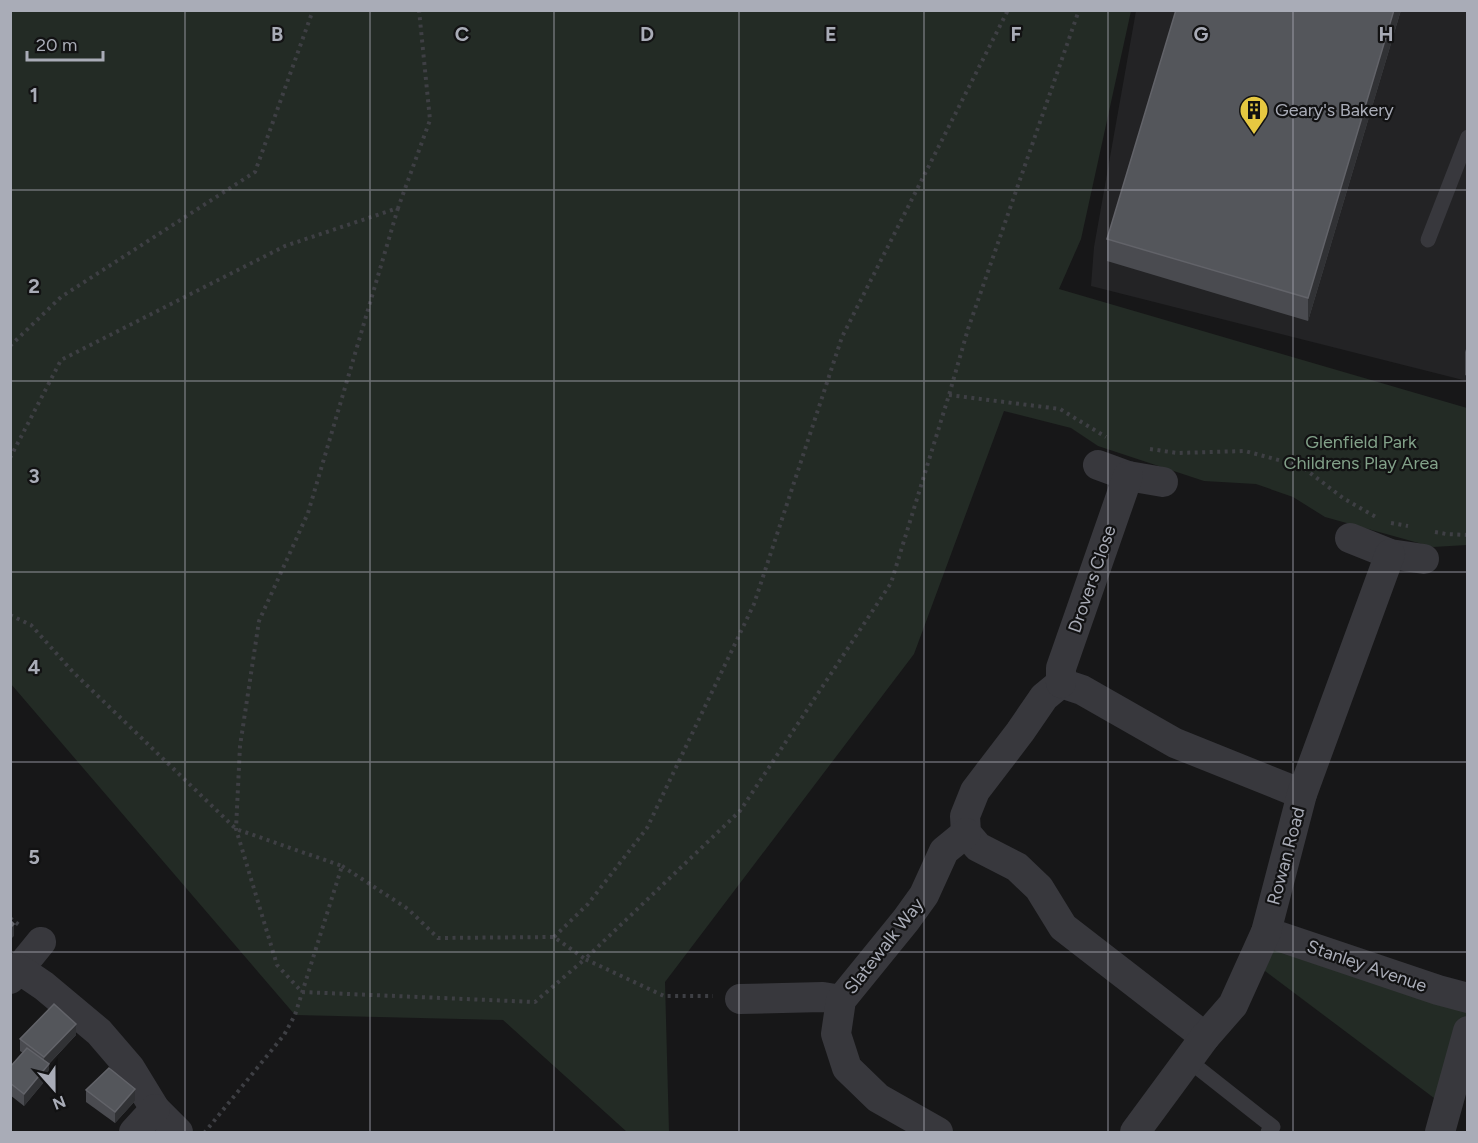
<svg xmlns="http://www.w3.org/2000/svg" width="1478" height="1143" viewBox="0 0 1478 1143" font-family="Figtree,sans-serif">
	<rect width="100%" height="100%" fill="#171718"/>
	<polygon fill="#232325" points="1136,11 1467,11 1467,381 1091,286 1094,247"/>
	<g fill="#232b25">
		<polygon points="10,11 1131,11 1081,239 1059,289 1467,408 1467,545 1433,547 1325,517 1293,497 1256,484 1204,481 1098,446 1071,428 1004,411 914,654 665,982 669,1132 627,1132 503,1020 295,1015 11,684"/>
		<polygon points="1266,932 1467,998 1467,1031 1446,1107 1253,962"/>
	</g>
	<g fill="none" stroke-linecap="round" stroke-linejoin="round">
		<g stroke="#3e3f44" stroke-width="4" stroke-dasharray="3 4.5" stroke-linecap="butt">
			<polyline points="398,208 308,513 259,621 240,746 236,829 277,965 302,992 535,1002 585,959 664,996 713,996"/>
			<polyline points="10,346 61,297 255,172 313,10"/>
			<polyline points="949,395 1060,409 1106,437"/>
			<polyline points="1150,449 1177,453 1245,451 1301,466 1343,498 1376,517"/>
			<polyline points="10,458 61,360 285,246 398,208 430,120 419,10"/>
			<polyline points="1391,523 1408,526"/>
			<polyline points="1435,532 1446,534 1468,535"/>
			<polyline points="10,615 31,625 73,672 236,829 342,866 295,1015 284,1035 205,1132"/>
			<polyline points="342,866 408,909 438,938 554,937 585,959 740,811 891,583 949,395 968,329 1079,10"/>
			<polyline points="10,918 19,925"/>
			<polyline points="554,937 588,904 647,828 754,604 842,337 1008,10"/>
		</g>
		<g stroke="#38383d" stroke-width="15">
			<polyline points="1428,240 1468,137"/>
			<polyline points="1188,1060 1273,1127 1268,1132"/>
		</g>
		<g stroke="#38383d" stroke-width="30">
			<polyline points="1098,465 1128,476 1163,482"/>
			<polyline points="1350,538 1390,554 1424,559"/>
			<polyline points="1061,683 1044,697 1020,732 975,791 965,816 966,833 978,847 1017,867 1039,888 1063,927 1205,1037"/>
			<polyline points="1061,683 1082,690 1175,743 1302,794"/>
			<polyline points="1061,683 1061,668 1128,476"/>
			<polyline points="1266,932 1438,990 1468,998"/>
			<polyline points="19,969 41,942"/>
			<polyline points="10,979 19,969 44,986 99,1032 130,1068 155,1109 178,1132"/>
			<polyline points="740,999 823,997 841,1000"/>
			<polyline points="134,1132 155,1109"/>
			<polyline points="938,1132 878,1098 847,1068 836,1034 841,1000 906,920 924,895 944,851 966,833"/>
			<polyline points="1135,1132 1205,1037 1233,1005 1266,932 1302,794 1390,554"/>
			<polyline points="1440,1132 1468,1031"/>
		</g>
	</g>
	<g fill="#4a4b50">
		<polygon points="1176,10 1401,10 1308,321 1107,261 1107,239"/>
		<polygon points="1467,346 1467,376 1465,375 1465,352"/>
		<polygon points="76,1035 49,1064 49,1076 24,1106 10,1095 10,1067 23,1053 20,1051 20,1039"/>
		<polygon points="86,1090 135,1101 115,1123 86,1102"/>
	</g>
	<g fill="#313235">
		<polygon points="1394,10 1401,10 1308,321 1308,298"/>
		<polygon points="14,924 14,936 10,940 10,928"/>
		<polygon points="76,1024 76,1035 44,1069 44,1057"/>
		<polygon points="49,1064 49,1076 24,1106 24,1094"/>
		<polygon points="135,1089 135,1101 115,1123 115,1112"/>
	</g>
	<g fill="#54565b" stroke="#626369" stroke-width="1.5">
		<polygon points="1176,10 1394,10 1308,298 1107,239"/>
		<polygon points="10,920 14,924 10,928"/>
		<polygon points="54,1004 76,1024 44,1057 20,1039"/>
		<polygon points="27,1048 49,1064 24,1094 10,1083 10,1067"/>
		<polygon points="109,1068 135,1089 115,1112 86,1090"/>
	</g>
	<path fill="none" stroke="#a9acb7" stroke-width="1.5" stroke-opacity="0.55" d="M 185,10 L 185,1132M 370,10 L 370,1132M 554,10 L 554,1132M 739,10 L 739,1132M 924,10 L 924,1132M 1108,10 L 1108,1132M 1293,10 L 1293,1132M 10,190 L 1468,190M 10,381 L 1468,381M 10,572 L 1468,572M 10,762 L 1468,762M 10,952 L 1468,952"/>
	<defs>
		<g id="building-pin" transform="scale(1.5)"><path d="M0 17L-7.5 6A9.5 9.5 0 1 1 7.5 6Z" fill="#e6c841" stroke="#121213"/><path d="M-4-6H4V6H1V3H-1V6H-4ZM-2.5-4.3h1.7v1.8h-1.7ZM.8-4.3h1.7v1.8H.8ZM-2.5-1h1.7V.8h-1.7ZM.8-1h1.7V.8H.8Z" fill="#111"/></g>
	</defs>
	<g fill-rule="evenodd">
		<use href="#building-pin" x="1254" y="110"/>
	</g>
	<g text-anchor="middle" stroke-width="4.5" stroke-linejoin="round" paint-order="stroke">
		<g font-size="18" fill="#a9acb7" stroke="#121213" text-anchor="start">
			<text x="1275" y="116">Geary's Bakery</text>
		</g>
		<g font-size="18" fill="#82a189" stroke="#121213">
			<text x="1361" y="448">Glenfield Park<tspan x="1361" dy="21">Childrens Play Area</tspan></text>
		</g>
		<g font-size="18" fill="#a9acb7" stroke="#121213">
			<text transform="translate(1092 579) rotate(-71)" y="6">Drovers Close</text>
			<text transform="translate(1286 856) rotate(-75)" y="6">Rowan Road</text>
			<text transform="translate(884 946) rotate(-52)" y="6">Slatewalk Way</text>
			<text transform="translate(1367 966) rotate(19)" y="6">Stanley Avenue</text>
		</g>
	</g>
	<g font-size="20" text-anchor="middle" font-weight="bold" fill="#a9acb7" stroke="#121213" stroke-width="4.5" stroke-linejoin="round" paint-order="stroke">
		<text x="277" y="41">B</text>
		<text x="462" y="41">C</text>
		<text x="647" y="41">D</text>
		<text x="831" y="41">E</text>
		<text x="1016" y="41">F</text>
		<text x="1201" y="41">G</text>
		<text x="1386" y="41">H</text>
		<text x="34" y="102">1</text>
		<text x="34" y="293">2</text>
		<text x="34" y="483">3</text>
		<text x="34" y="674">4</text>
		<text x="34" y="864">5</text>
	</g>
	<rect width="1478" height="1143" fill="none" stroke="#a9acb7" stroke-width="24"/>
	<g transform="translate(54 1089) rotate(159)" stroke="#121213" stroke-width="4.5" paint-order="stroke">
	<path d="M0-4.5L10 22L0 15L-10 22Z" fill="#a9acb7"/>
	<text y="-9" font-size="16" font-weight="bold" text-anchor="middle" fill="#a9acb7">N</text>
	</g>
	<path d="M27 51v9h76v-9" fill="none" stroke="#a9acb7" stroke-width="3"/>
	<text x="36" y="51" font-size="18" fill="#a9acb7" stroke="#121213" stroke-width="4.5" paint-order="stroke">20 m</text>
</svg>
